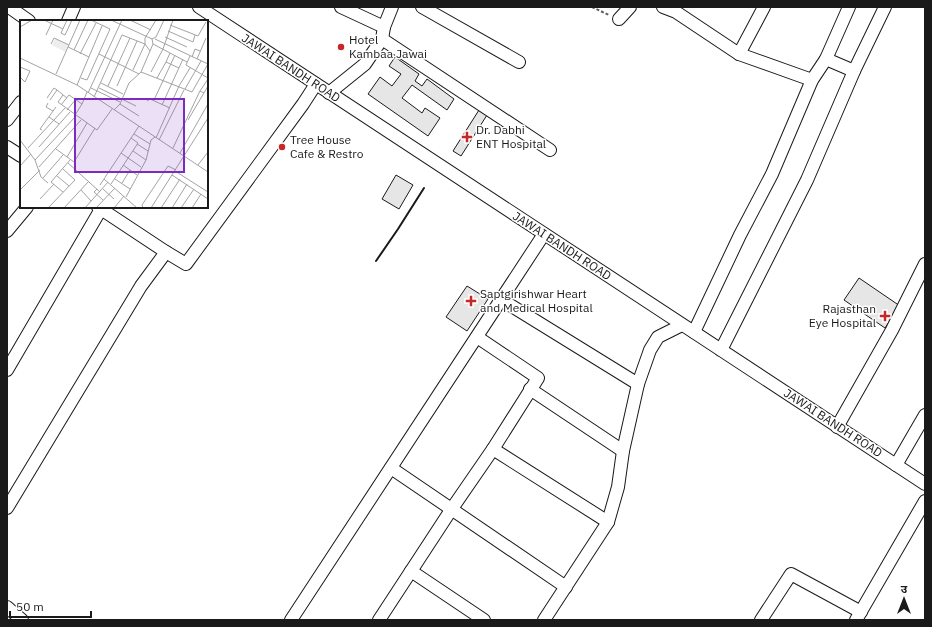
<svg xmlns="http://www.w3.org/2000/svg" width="932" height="627" viewBox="0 0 932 627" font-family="'IBM Plex Sans','Noto Sans Devanagari',sans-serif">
	<rect width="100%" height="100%" fill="#fff"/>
	<g fill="#e6e6e6" stroke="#1a1a1a">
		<polygon points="395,57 419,74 415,81 422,86 427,79 454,99 447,110 412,85 402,98 422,113 425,108 440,118 428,136 368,94 380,77 392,86 401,74 389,66"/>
		<polygon points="479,110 487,115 461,156 453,151"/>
		<polygon points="396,175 413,185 399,209 382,199"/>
		<polygon points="859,278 900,306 885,328 844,300"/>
		<polygon points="467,286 488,299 467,331 446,317"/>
	</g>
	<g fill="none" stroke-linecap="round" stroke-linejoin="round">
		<g stroke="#1a1a1a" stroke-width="14">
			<g id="minor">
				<polyline points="9,7 29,21"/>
				<polyline points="199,7 925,484"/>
				<polyline points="341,7 384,27"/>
				<polyline points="422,7 519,62"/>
				<polyline points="663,7 676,12 739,54 812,80"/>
				<polyline points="619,19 630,7"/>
				<polyline points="68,21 74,7"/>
				<polyline points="382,39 550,150"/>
				<polyline points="739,54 764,7"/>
				<polyline points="826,59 854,71"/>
				<polyline points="329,93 365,64 382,39 384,27 392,7"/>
				<polyline points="7,120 21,102"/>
				<polyline points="7,147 21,156"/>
				<polyline points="98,207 166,252 186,264 303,104 316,84"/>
				<polyline points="7,231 27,207"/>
				<polyline points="502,300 638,384"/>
				<polyline points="694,332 740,235 772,174 812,80 826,59 849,7"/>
				<polyline points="721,350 807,180 854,71 885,7"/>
				<polyline points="7,370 101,209"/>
				<polyline points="530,389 623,451"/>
				<polyline points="837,427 892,330 925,264"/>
				<polyline points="493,449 608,522"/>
				<polyline points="896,465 925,415"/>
				<polyline points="391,468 566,587"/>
				<polyline points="7,508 141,286 166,252"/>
				<polyline points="411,571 484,620"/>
				<polyline points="7,607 22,620"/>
				<polyline points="291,620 544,234"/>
				<polyline points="379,620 451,510 493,449 538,378 477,337"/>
				<polyline points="544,620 608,522 618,487 623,451 638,384 650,350 658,337 682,325"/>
				<polyline points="761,620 791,574 861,612"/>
				<polyline points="856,620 925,501"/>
			</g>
		</g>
		<polyline stroke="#5f5f5f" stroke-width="2" stroke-dasharray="3 2" stroke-linecap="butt" points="592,7 609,15"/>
		<use href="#minor" stroke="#fff" stroke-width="12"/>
		<polyline stroke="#1a1a1a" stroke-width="2" points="376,261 398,229 424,188"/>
	</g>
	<g fill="#c62828" stroke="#fff" stroke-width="1.5">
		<circle cx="341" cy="47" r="4"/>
		<path d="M465 131h4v4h4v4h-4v4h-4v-4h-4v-4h4z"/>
		<circle cx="282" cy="147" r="4"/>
		<path d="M469 295h4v4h4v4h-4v4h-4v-4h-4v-4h4z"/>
		<path d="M883 310h4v4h4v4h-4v4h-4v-4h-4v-4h4z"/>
	</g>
	<g text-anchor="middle" stroke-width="3" stroke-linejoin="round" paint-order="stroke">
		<g font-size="12" fill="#1a1a1a" stroke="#fff" text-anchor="start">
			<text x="349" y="44">Hotel<tspan x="349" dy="14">Kambaa Jawai</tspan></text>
			<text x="476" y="134">Dr. Dabhi<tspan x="476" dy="14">ENT Hospital</tspan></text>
			<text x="290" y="144">Tree House<tspan x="290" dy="14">Cafe &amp; Restro</tspan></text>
			<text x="480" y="298">Saptgirishwar Heart<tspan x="480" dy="14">and Medical Hospital</tspan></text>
			<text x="876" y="313" text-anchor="end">Rajasthan<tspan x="876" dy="14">Eye Hospital</tspan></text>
		</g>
		<g font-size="12" fill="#1a1a1a" stroke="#fff">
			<text transform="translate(291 68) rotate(33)" y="4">JAWAI BANDH ROAD</text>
			<text transform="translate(562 246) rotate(33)" y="4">JAWAI BANDH ROAD</text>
			<text transform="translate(833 423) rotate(33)" y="4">JAWAI BANDH ROAD</text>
		</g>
	</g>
	<g transform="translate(20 20)">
		<rect width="188" height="188" fill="#fff"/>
		<path d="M 35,19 L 48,25 L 45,32 L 32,25 Z" fill="#ededed"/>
		<path fill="none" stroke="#a3a3a3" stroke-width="1" d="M 24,0 L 43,9M 47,0 L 41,13 L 45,15 L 52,0M 91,0 L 132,19M 110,0 L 131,10M 150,5 L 178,16 L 186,2M 0,7 L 12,0M 148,11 L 173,22 L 175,15M 26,15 L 33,0M 145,17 L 167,27M 135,19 L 188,44M 31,24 L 34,18 L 49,25M 133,24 L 167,42M 48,27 L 69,37M 54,30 L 68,0M 130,31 L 125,24 L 125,18 L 136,0M 150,33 L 146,42 L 159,48M 60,34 L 76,3M 79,34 L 119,54M 170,36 L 166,45 L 188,58M 172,37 L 175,29 L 180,31M 0,38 L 57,65 L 188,152M 177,39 L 186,18M 0,47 L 10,51 L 5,62 L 0,57M 121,52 L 172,72 L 188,44M 131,52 L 143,29 L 153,0M 36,54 L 60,0M 61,58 L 67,60 L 90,9 L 71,0M 137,58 L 146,42M 81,63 L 103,74M 57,65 L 82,6M 88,66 L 110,18M 97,66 L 117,21M 71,68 L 100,82M 79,68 L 116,86M 165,69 L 181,41M 37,70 L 47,78M 180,71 L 188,59M 68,73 L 102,0M 43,75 L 38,82 L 77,110 L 92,89M 74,77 L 102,15 L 125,24 L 113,50M 27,78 L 34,68 L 37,70 L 30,80M 134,80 L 155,35M 127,81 L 130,79 L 150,88M 28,83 L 26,87 L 33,91M 100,84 L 119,96M 41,85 L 49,75 L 62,84 L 67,72M 142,85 L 163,39M 47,90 L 56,79M 94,90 L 100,84 L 109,63 L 121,52 L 133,24 L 132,19 L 136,17 L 144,0M 55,95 L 62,84M 29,97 L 39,104M 168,100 L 188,66M 22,110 L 20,109 L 36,87M 114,114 L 130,124M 136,118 L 159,66 L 170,48M 0,120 L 15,140 L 21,157 L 28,163M 139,120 L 164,70M 117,124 L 128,131M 19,127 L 50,92M 8,128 L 45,88M 153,128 L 178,75 L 180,71 L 184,73M 36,129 L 54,142 L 75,108M 113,131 L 126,140M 101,133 L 121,147M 160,133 L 188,84M 47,137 L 67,103M 15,140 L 56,96M 48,143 L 80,172M 103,145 L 117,155M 178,145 L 188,132M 0,146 L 11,134M 19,147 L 61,100M 155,151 L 188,172M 152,155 L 188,179M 37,156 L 49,166M 23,158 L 43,135M 84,159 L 117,188M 95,159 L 110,169M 102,163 L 110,150M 91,164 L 118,123 L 111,118M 80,165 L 119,106M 77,169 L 74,172 L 83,180M 83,169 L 94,179M 0,170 L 20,150M 61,170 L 71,181M 43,172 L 31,162 L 50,140M 106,177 L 126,140 L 131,120 L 135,117M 20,179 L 34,164M 28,188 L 55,160 L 43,149M 44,188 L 69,161M 65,188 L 88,162M 76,188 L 95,168M 94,188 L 104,176M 123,188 L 122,185 L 148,146 L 156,150M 131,188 L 188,98M 141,188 L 160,159M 152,188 L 167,164M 161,188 L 174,169M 172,188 L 181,174"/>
		<path fill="#7b2cbf" fill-opacity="0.15" stroke="#7b2cbf" stroke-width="2" d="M 55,79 L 164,79 L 164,152 L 55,152 Z"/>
		<rect width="188" height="188" fill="none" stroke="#1a1a1a" stroke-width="2"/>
	</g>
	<rect width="932" height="627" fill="none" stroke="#1a1a1a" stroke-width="16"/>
	<g transform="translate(904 599)" stroke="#ffffff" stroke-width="3" paint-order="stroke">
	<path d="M0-3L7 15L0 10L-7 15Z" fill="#1a1a1a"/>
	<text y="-6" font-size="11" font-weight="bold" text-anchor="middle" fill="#1a1a1a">उ</text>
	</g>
	<path d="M10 611v6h81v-6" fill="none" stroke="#1a1a1a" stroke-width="2"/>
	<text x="16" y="611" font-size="12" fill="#1a1a1a" stroke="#ffffff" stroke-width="3" paint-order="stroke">50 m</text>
</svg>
